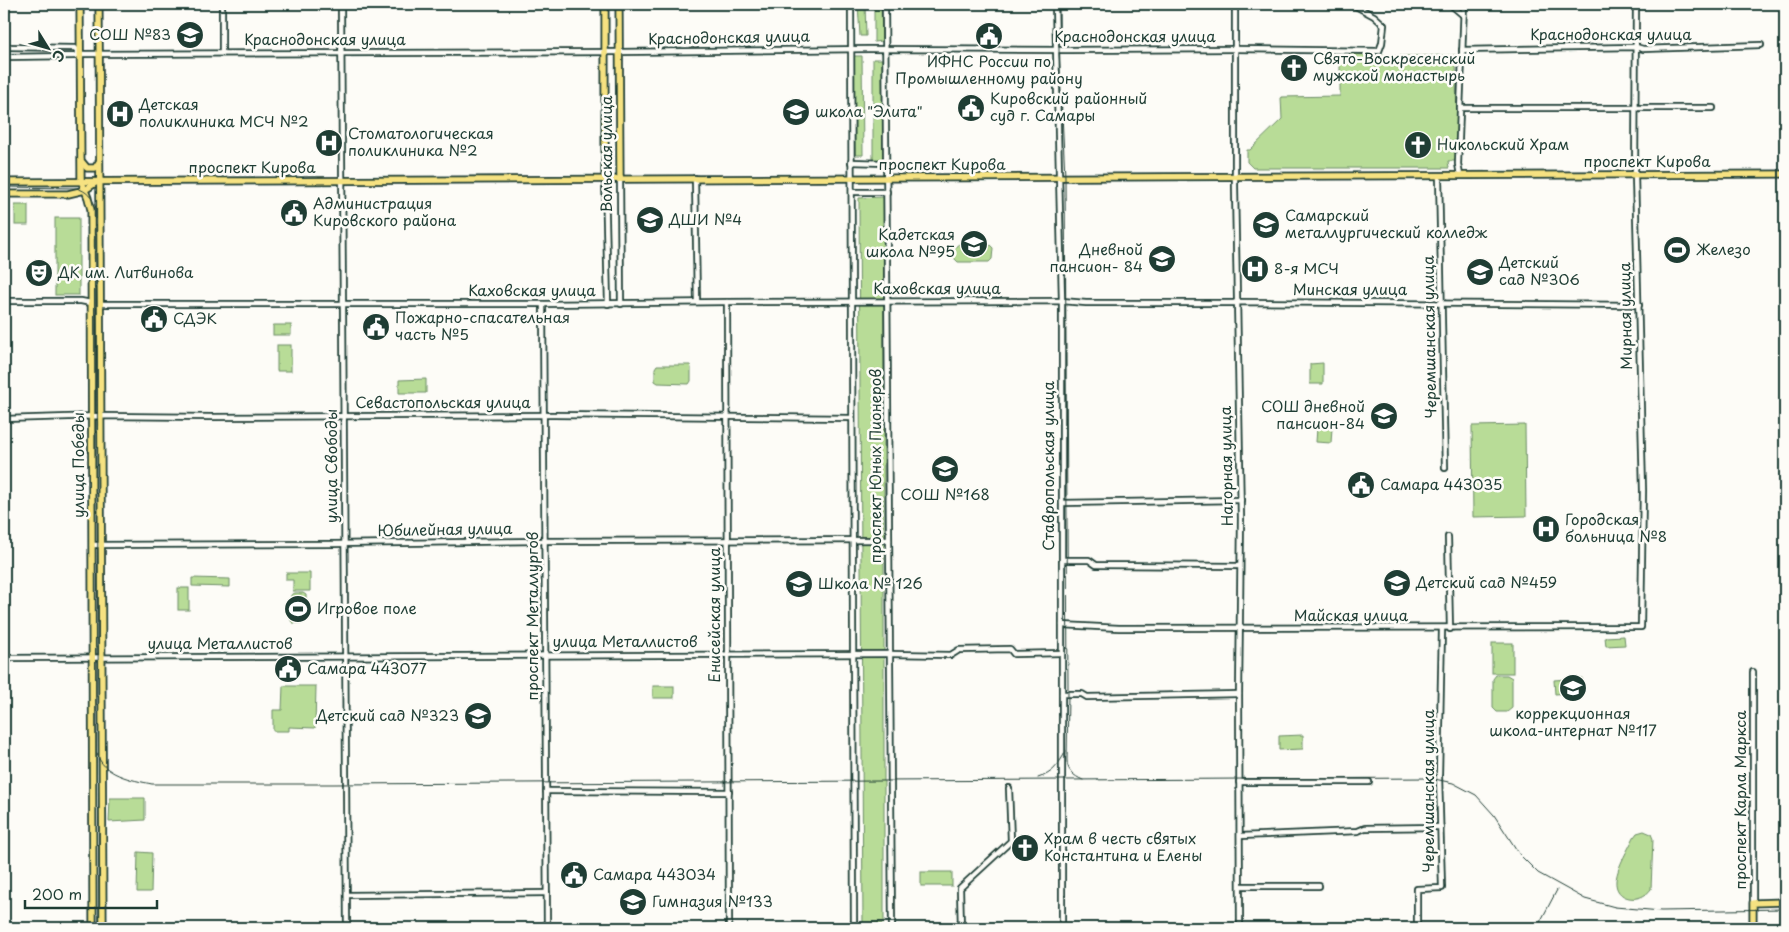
<svg xmlns="http://www.w3.org/2000/svg" width="1789" height="932" viewBox="0 0 1789 932" font-family="'Playpen Sans',sans-serif">
	<rect width="100%" height="100%" fill="#fdfcf7"/>
	<filter id="ink" filterUnits="userSpaceOnUse"><feTurbulence type="fractalNoise" baseFrequency=".02" numOctaves="2"/><feDisplacementMap in="SourceGraphic" scale="10" xChannelSelector="R" yChannelSelector="G"/><feConvolveMatrix kernelMatrix="1 2 1 2 8 2 1 2 1" color-interpolation-filters="sRGB"/></filter>
	<g filter="url(#ink)">
		<g fill="#b8dc97" stroke="#6c8c66">
			<polygon points="858,4 865,4 866,36 860,36"/>
			<polygon points="874,4 881,4 882,41 874,42"/>
			<polygon points="1340,53 1407,56 1456,55 1457,161 1448,161 1449,168 1253,168 1247,162 1247,150 1250,150 1282,119 1281,97 1340,96"/>
			<polygon points="854,56 862,56 863,155 855,155"/>
			<polygon points="873,59 882,59 883,160 873,160"/>
			<polygon points="884,197 884,923 863,928 859,198"/>
			<rect x="15" y="205" width="13" height="20"/>
			<rect x="55" y="218" width="24" height="77"/>
			<polygon points="959,244 990,245 993,248 992,259 989,262 958,262 954,258 954,248"/>
			<rect x="273" y="325" width="18" height="10"/>
			<rect x="277" y="345" width="14" height="26"/>
			<polygon points="1323,363 1323,384 1310,384 1310,364"/>
			<polygon points="657,365 690,365 691,368 691,381 689,384 658,383 655,381 655,368"/>
			<polygon points="426,379 426,393 399,393 399,380"/>
			<polygon points="1525,425 1526,516 1473,517 1472,426"/>
			<polygon points="1317,428 1332,428 1331,443 1316,442"/>
			<polygon points="286,573 310,573 310,591 293,591 293,580 286,580"/>
			<polygon points="192,578 230,579 230,587 192,586"/>
			<rect x="178" y="588" width="11" height="22"/>
			<polygon points="295,593 303,593 306,595 306,620 304,623 293,623 291,621 291,595"/>
			<polygon points="1624,636 1625,645 1606,646 1605,637"/>
			<rect x="1492" y="643" width="21" height="30"/>
			<polygon points="1496,675 1507,675 1512,678 1512,708 1507,712 1497,712 1493,708 1493,679"/>
			<polygon points="1582,678 1583,692 1555,694 1554,680"/>
			<polygon points="283,686 316,686 315,728 289,727 289,731 273,731 273,710 282,710"/>
			<rect x="653" y="686" width="21" height="12"/>
			<polygon points="1303,735 1303,749 1279,750 1279,736"/>
			<polygon points="110,798 145,798 145,820 109,822"/>
			<path d="M 1644,831 L 1651,834 L 1653,839 L 1651,889 C 1641,904 1614,901 1616,880 C 1618,865 1628,850 1634,837 L 1637,833 Z"/>
			<polygon points="138,852 152,853 151,892 137,892"/>
			<rect x="921" y="872" width="31" height="14"/>
		</g>
		<g fill="none" stroke-linecap="round" stroke-linejoin="round">
			<g stroke="#1f3d34" stroke-width="8">
				<g id="minor">
					<polyline points="341,4 347,928"/>
					<polyline points="851,4 854,928"/>
					<polyline points="885,4 892,928"/>
					<polyline points="1055,4 1062,301 1062,928"/>
					<polyline points="1235,4 1235,187 1241,518 1239,694 1240,928"/>
					<polyline points="1450,4 1463,15"/>
					<polyline points="4,47 75,48 80,54"/>
					<polyline points="1462,50 1636,47 1643,49 1761,45"/>
					<polyline points="222,52 222,4"/>
					<polyline points="4,57 74,56 80,54 619,52 869,49 1067,50 1235,49 1379,51 1382,43 1384,25 1374,16 1352,4"/>
					<polyline points="1460,108 1713,108"/>
					<polyline points="851,162 886,163"/>
					<polyline points="1460,175 1458,164 1464,4"/>
					<polyline points="1439,176 1445,468"/>
					<polyline points="695,178 697,302"/>
					<polyline points="605,179 608,304"/>
					<polyline points="620,179 621,304"/>
					<polyline points="852,192 887,192"/>
					<polyline points="4,301 81,301 91,303"/>
					<polyline points="727,302 729,928"/>
					<polyline points="100,304 543,304 727,302 1062,301 1086,303 1234,303 1237,302 1639,305"/>
					<polyline points="543,304 547,928"/>
					<polyline points="4,419 101,416 211,417 554,415 852,418"/>
					<polyline points="1062,503 1241,500"/>
					<polyline points="1448,537 1450,629"/>
					<polyline points="92,545 335,544 539,541 889,540"/>
					<polyline points="1062,560 1089,560 1096,565 1240,566"/>
					<polyline points="1062,625 1119,628 1641,627 1643,490 1635,175 1636,4"/>
					<polyline points="4,658 890,654 951,655 959,650 1010,649 1014,654 1062,653"/>
					<polyline points="1062,694 1082,694 1087,697 1239,694"/>
					<polyline points="1239,782 1369,782"/>
					<polyline points="546,791 729,792"/>
					<polyline points="1240,836 1358,831 1365,828 1441,827"/>
					<polyline points="1241,886 1319,886"/>
					<polyline points="347,895 547,893"/>
					<polyline points="1753,903 1753,672"/>
					<polyline points="961,928 960,888 1011,841 1009,788"/>
					<polyline points="1417,928 1417,889 1442,888 1439,775 1442,629"/>
				</g>
			</g>
			<g stroke="#1f3d34" stroke-width="9">
				<g id="major">
					<polyline points="80,4 81,180 88,198 91,210 93,928"/>
					<polyline points="99,4 103,928"/>
					<polyline points="605,4 605,179"/>
					<polyline points="619,4 620,179"/>
					<polyline points="82,162 87,168 95,168 99,162"/>
					<polyline points="4,182 1785,174"/>
					<polyline points="4,194 68,194 85,190 100,180"/>
					<polyline points="1753,928 1753,903 1785,902"/>
				</g>
			</g>
			<use href="#minor" stroke="#fdfcf7" stroke-width="4.5"/>
			<use href="#major" stroke="#f6e281" stroke-width="5.5"/>
			<g stroke="#1f3d34" stroke-width="1">
				<path d="M 1059,4 L 1059,50 L 1065,177 L 1068,693 L 1067,760 C 1067,770 1073,776 1083,780"/>
				<path d="M 4,187 L 76,188 C 87,191 92,197 96,208 L 97,304 L 99,928"/>
				<path d="M 97,753 C 102,775 132,780 152,784 L 334,784 L 1430,778 L 1453,783 L 1476,795 L 1494,815 L 1520,855 L 1538,873 L 1585,899 L 1615,907 L 1661,911 L 1785,909"/>
				<path d="M 1038,778 C 1054,773 1058,765 1066,751"/>
			</g>
			<polyline stroke="#1f3d34" stroke-width="1" points="1537,928 1557,890"/>
		</g>
	</g>
	<defs>
		<g id="school-disc" transform="scale(1.4375)"><circle r="9.5" fill="#1f3d34" stroke="#fdfcf7"/><path d="M0-5L7-2L0 1L-7-2ZM-4 1L0 2.5L4 1V4Q0 6-4 4Z" fill="#fff"/></g>
		<g id="civic-disc" transform="scale(1.4375)"><circle r="9.5" fill="#1f3d34" stroke="#fdfcf7"/><path d="M-.6-6.5H3V-4.5H.6V-3L4-1V1h2V6H-6V1h2V-1L-.6-3ZM-1.2 2.5V6h2.4V2.5Z" fill="#fff"/></g>
		<g id="church-disc" transform="scale(1.4375)"><circle r="9.5" fill="#1f3d34" stroke="#fdfcf7"/><path d="M-1.2-6h2.4v3.5h3.3v2.4h-3.3V6h-2.4V-.1h-3.3v-2.4h3.3Z" fill="#fff"/></g>
		<g id="hospital-disc" transform="scale(1.4375)"><circle r="9.5" fill="#1f3d34" stroke="#fdfcf7"/><path d="M-5-5h3v3.5h4V-5h3V5h-3V1.5h-4V5h-3Z" fill="#fff"/></g>
		<g id="university-disc" transform="scale(1.4375)"><circle r="9.5" fill="#1f3d34" stroke="#fdfcf7"/><path d="M0-5L7-2L0 1L-7-2ZM-4 1L0 2.5L4 1V4Q0 6-4 4Z" fill="#fff"/></g>
		<g id="stadium-disc" transform="scale(1.4375)"><circle r="9.5" fill="#1f3d34" stroke="#fdfcf7"/><path d="M0-5a6.5 5 0 1 0 0 10a6.5 5 0 1 0 0-10ZM-3.5-1.8h7v3.6h-7Z" fill="#fff"/></g>
		<g id="theatre-disc" transform="scale(1.4375)"><circle r="9.5" fill="#1f3d34" stroke="#fdfcf7"/><path d="M-5-5.5Q0-4 5-5.5V0Q5 5 0 6Q-5 5-5 0ZM-3.3-2.5H-1v1.5H-3.3ZM1-2.5H3.3v1.5H1ZM-2.8 1Q0 5.5 2.8 1Z" fill="#fff"/></g>
	</defs>
	<g fill-rule="evenodd">
		<use href="#school-disc" x="190" y="35"/>
		<use href="#civic-disc" x="989" y="36"/>
		<use href="#church-disc" x="1294" y="68"/>
		<use href="#civic-disc" x="971" y="108"/>
		<use href="#school-disc" x="796" y="112"/>
		<use href="#hospital-disc" x="120" y="114"/>
		<use href="#hospital-disc" x="329" y="143"/>
		<use href="#church-disc" x="1418" y="145"/>
		<use href="#civic-disc" x="294" y="213"/>
		<use href="#school-disc" x="650" y="220"/>
		<use href="#university-disc" x="1266" y="225"/>
		<use href="#school-disc" x="974" y="244"/>
		<use href="#stadium-disc" x="1677" y="250"/>
		<use href="#school-disc" x="1162" y="259"/>
		<use href="#hospital-disc" x="1255" y="269"/>
		<use href="#school-disc" x="1480" y="272"/>
		<use href="#theatre-disc" x="39" y="273"/>
		<use href="#civic-disc" x="154" y="319"/>
		<use href="#civic-disc" x="376" y="327"/>
		<use href="#school-disc" x="1384" y="416"/>
		<use href="#school-disc" x="945" y="469"/>
		<use href="#civic-disc" x="1361" y="485"/>
		<use href="#hospital-disc" x="1546" y="529"/>
		<use href="#school-disc" x="1397" y="583"/>
		<use href="#school-disc" x="799" y="584"/>
		<use href="#stadium-disc" x="298" y="609"/>
		<use href="#civic-disc" x="288" y="669"/>
		<use href="#school-disc" x="1573" y="688"/>
		<use href="#school-disc" x="478" y="716"/>
		<use href="#church-disc" x="1025" y="848"/>
		<use href="#civic-disc" x="574" y="875"/>
		<use href="#school-disc" x="633" y="902"/>
	</g>
	<g text-anchor="middle" stroke-width="5" stroke-linejoin="round" paint-order="stroke">
		<g font-size="15" fill="#1f3d34" stroke="#fdfcf7" text-anchor="start">
			<text x="171" y="40" text-anchor="end">СОШ №83</text>
			<text x="1313" y="64">Свято-Воскресенский<tspan x="1313" dy="17">мужской монастырь</tspan></text>
			<text x="989" y="67" text-anchor="middle">ИФНС России по<tspan x="989" dy="17">Промышленному району</tspan></text>
			<text x="990" y="104">Кировский районный<tspan x="990" dy="17">суд г. Самары</tspan></text>
			<text x="139" y="110">Детская<tspan x="139" dy="17">поликлиника МСЧ №2</tspan></text>
			<text x="815" y="117">школа "Элита"</text>
			<text x="348" y="139">Стоматологическая<tspan x="348" dy="17">поликлиника №2</tspan></text>
			<text x="1437" y="150">Никольский Храм</text>
			<text x="313" y="209">Администрация<tspan x="313" dy="17">Кировского района</tspan></text>
			<text x="1285" y="221">Самарский<tspan x="1285" dy="17">металлургический колледж</tspan></text>
			<text x="669" y="225">ДШИ №4</text>
			<text x="955" y="240" text-anchor="end">Кадетская<tspan x="955" dy="17">школа №95</tspan></text>
			<text x="1143" y="255" text-anchor="end">Дневной<tspan x="1143" dy="17">пансион- 84</tspan></text>
			<text x="1696" y="255">Железо</text>
			<text x="1499" y="268">Детский<tspan x="1499" dy="17">сад №306</tspan></text>
			<text x="1274" y="274">8-я МСЧ</text>
			<text x="58" y="278">ДК им. Литвинова</text>
			<text x="395" y="323">Пожарно-спасательная<tspan x="395" dy="17">часть №5</tspan></text>
			<text x="173" y="324">СДЭК</text>
			<text x="1365" y="412" text-anchor="end">СОШ дневной<tspan x="1365" dy="17">пансион-84</tspan></text>
			<text x="1380" y="490">Самара 443035</text>
			<text x="945" y="500" text-anchor="middle">СОШ №168</text>
			<text x="1565" y="525">Городская<tspan x="1565" dy="17">больница №8</tspan></text>
			<text x="1416" y="588">Детский сад №459</text>
			<text x="818" y="589">Школа № 126</text>
			<text x="317" y="614">Игровое поле</text>
			<text x="307" y="674">Самара 443077</text>
			<text x="1573" y="719" text-anchor="middle">коррекционная<tspan x="1573" dy="17">школа-интернат №117</tspan></text>
			<text x="459" y="721" text-anchor="end">Детский сад №323</text>
			<text x="1044" y="844">Храм в честь святых<tspan x="1044" dy="17">Константина и Елены</tspan></text>
			<text x="593" y="880">Самара 443034</text>
			<text x="652" y="907">Гимназия №133</text>
		</g>
		<g font-size="15" fill="#1f3d34" stroke="#fdfcf7">
			<text x="1611" y="40">Краснодонская улица</text>
			<text x="1135" y="42">Краснодонская улица</text>
			<text transform="translate(729 38) rotate(-1)" y="5">Краснодонская улица</text>
			<text x="325" y="45">Краснодонская улица</text>
			<text transform="translate(607 154) rotate(-90)" y="5">Вольская улица</text>
			<text x="1647" y="167">проспект Кирова</text>
			<text x="942" y="170">проспект Кирова</text>
			<text x="252" y="173">проспект Кирова</text>
			<text x="937" y="294">Каховская улица</text>
			<text x="1350" y="295">Минская улица</text>
			<text x="532" y="296">Каховская улица</text>
			<text transform="translate(1626 316) rotate(-91)" y="5">Мирная улица</text>
			<text transform="translate(1430 337) rotate(-91)" y="5">Черемшанская улица</text>
			<text x="443" y="408">Севастопольская улица</text>
			<text transform="translate(79 465) rotate(-90)" y="5">улица Победы</text>
			<text transform="translate(332 466) rotate(-90)" y="5">улица Свободы</text>
			<text transform="translate(876 466) rotate(-90)" y="5">проспект Юных Пионеров</text>
			<text transform="translate(1049 466) rotate(-90)" y="5">Ставропольская улица</text>
			<text transform="translate(1227 466) rotate(-91)" y="5">Нагорная улица</text>
			<text transform="translate(445 530) rotate(-1)" y="5">Юбилейная улица</text>
			<text transform="translate(715 615) rotate(-90)" y="5">Енисейская улица</text>
			<text transform="translate(533 616) rotate(-90)" y="5">проспект Металлургов</text>
			<text x="1351" y="621">Майская улица</text>
			<text x="625" y="647">улица Металлистов</text>
			<text x="220" y="649">улица Металлистов</text>
			<text transform="translate(1429 791) rotate(-90)" y="5">Черемшанская улица</text>
			<text transform="translate(1741 800) rotate(-90)" y="5">проспект Карла Маркса</text>
		</g>
	</g>
	<rect width="1789" height="932" fill="none" stroke="#fdfcf7" stroke-width="20"/>
	<rect x="10" y="10" width="1769" height="912" fill="none" stroke="#1f3d34" stroke-width="2" filter="url(#ink)"/>
	<g transform="translate(48 48) rotate(127)" stroke="#fdfcf7" stroke-width="4" paint-order="stroke">
	<path d="M0-4L9 19L0 12L-9 19Z" fill="#1f3d34"/>
	<text y="-8" font-size="14" font-weight="bold" text-anchor="middle" fill="#1f3d34">С</text>
	</g>
	<path d="M25 900v8h132v-8" fill="none" stroke="#1f3d34" stroke-width="2.5"/>
	<text x="32" y="900" font-size="15" fill="#1f3d34" stroke="#fdfcf7" stroke-width="4" paint-order="stroke">200 m</text>
</svg>
